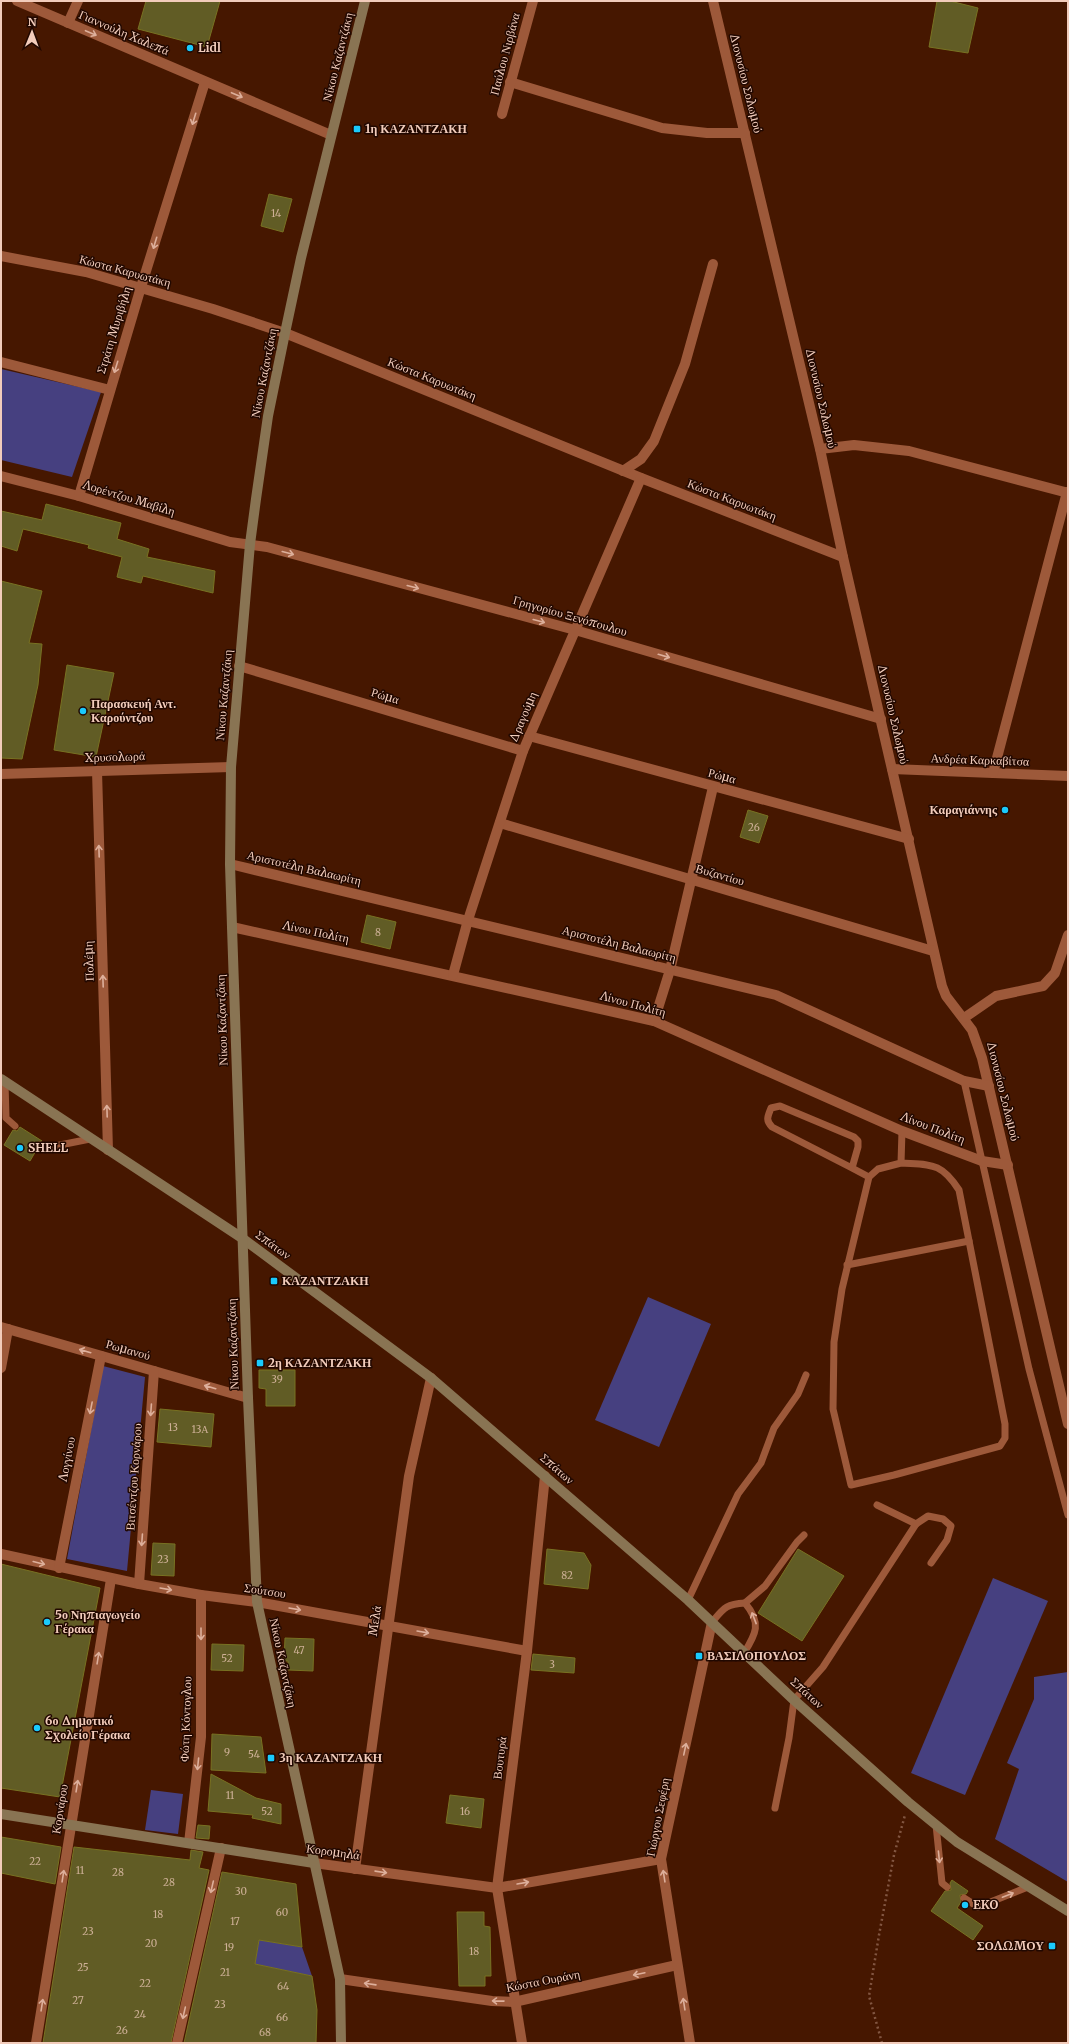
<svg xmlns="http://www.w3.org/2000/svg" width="1069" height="2044" viewBox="0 0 1069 2044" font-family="Merriweather,serif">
	<rect width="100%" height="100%" fill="#461700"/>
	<g fill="#464080">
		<polygon points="1,369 101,392 72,477 1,460"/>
		<polygon points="648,1297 711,1324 659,1447 595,1420"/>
		<polygon points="103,1366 145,1377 127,1571 67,1559"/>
		<polygon points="993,1578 1048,1601 965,1795 911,1773"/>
		<polygon points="1068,1672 1068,1882 995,1839 1019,1769 1007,1763 1034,1699 1034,1677"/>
		<polygon points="151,1790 183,1794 178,1834 145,1830"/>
		<polygon points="259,1940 302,1947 312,1976 255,1964"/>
	</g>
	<g fill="#615c25" stroke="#787222">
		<polygon points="146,1 220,1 207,47 138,29"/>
		<polygon points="937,1 950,1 978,8 968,53 929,47"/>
		<polygon points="269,194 292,199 283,232 261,226"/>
		<polygon points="46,504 121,523 117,539 149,549 147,557 215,571 213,593 143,576 141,583 117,577 122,557 88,548 89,545 23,529 17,551 1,546 1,511 42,520"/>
		<polygon points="1,581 42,591 29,643 42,644 38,685 22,759 1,758"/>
		<polygon points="67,665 114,673 96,757 54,750"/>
		<polygon points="748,810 768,816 759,843 740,837"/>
		<polygon points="367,915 396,922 390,949 361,942"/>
		<polygon points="20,1127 42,1141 36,1142 35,1145 37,1149 30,1161 4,1145 13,1130 17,1131"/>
		<polygon points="259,1370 295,1370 295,1406 266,1406 266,1389 259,1388"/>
		<polygon points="160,1409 214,1414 211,1447 157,1442"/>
		<polygon points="153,1543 175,1544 174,1576 151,1575"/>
		<polygon points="547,1549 584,1553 591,1565 588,1589 544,1584"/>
		<polygon points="798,1549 844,1576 802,1641 758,1613"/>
		<polygon points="1,1564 100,1588 60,1797 1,1788"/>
		<polygon points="285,1638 314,1639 313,1671 288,1670 288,1661 284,1661"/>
		<polygon points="212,1644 244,1645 243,1671 211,1670"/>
		<polygon points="533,1654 575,1658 574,1673 531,1670"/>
		<polygon points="212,1734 261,1737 266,1773 211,1770"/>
		<polygon points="211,1774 256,1798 281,1804 281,1824 252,1818 253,1815 208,1811"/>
		<polygon points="450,1795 484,1799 481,1828 446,1823"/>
		<polygon points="198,1825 210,1826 209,1839 196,1838"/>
		<polygon points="1,1837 61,1847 55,1884 1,1873"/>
		<polygon points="74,1847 190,1860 191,1850 203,1852 199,1868 209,1870 171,2043 43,2043"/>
		<polygon points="222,1872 296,1884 302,1947 259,1940 255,1964 312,1976 317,2010 316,2043 184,2043"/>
		<polygon points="952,1880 968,1891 966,1894 960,1895 961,1902 957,1908 983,1926 973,1940 931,1911 945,1891 951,1890 950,1883"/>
		<polygon points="457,1912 484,1912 484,1926 490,1927 491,1976 485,1976 485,1986 459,1986"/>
	</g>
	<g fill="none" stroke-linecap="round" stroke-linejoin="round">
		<polyline stroke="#825641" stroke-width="2.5" stroke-dasharray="2 3" stroke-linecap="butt" points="882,2043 869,1996 879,1935 894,1855 905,1815"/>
		<g stroke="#9d593a" stroke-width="7">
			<polyline points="964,1081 1029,1369 1068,1515"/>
			<polyline points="5,1082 6,1118 15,1126"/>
			<polyline points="40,1145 45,1148 90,1139"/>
			<path d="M 901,1163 L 878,1169 L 869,1177 L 842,1289 L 834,1342 L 833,1409 L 851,1485 L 894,1475 L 1000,1446 L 1005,1438 L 1005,1424 L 959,1190 C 941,1162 931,1165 901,1163 L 902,1131"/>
			<path d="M 852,1168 L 772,1127 C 765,1120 768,1116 771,1108 L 780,1106 L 854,1137 L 858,1141 L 858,1147 L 852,1168 L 869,1177"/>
			<polyline points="847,1265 969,1241"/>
			<polyline points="916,1524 928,1516 943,1519 951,1526 947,1540 931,1563"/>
			<polyline points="688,1600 738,1494 761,1463 774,1428 798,1394 806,1375"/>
			<polyline points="745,1603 765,1586 797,1542 804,1535"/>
			<path d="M 712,1622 C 724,1608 726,1604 745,1603 C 762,1623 756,1634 744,1653"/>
			<polyline points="775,1808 789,1738 794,1700 823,1667 916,1524 877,1505"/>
			<polyline points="936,1825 942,1883 947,1887"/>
			<polyline points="964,1898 978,1907 1028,1887"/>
		</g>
		<g stroke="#9d593a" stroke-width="10">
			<polyline points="17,1 331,135"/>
			<polyline points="713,1 820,449 843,557 942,986 946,996 972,1030 982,1058 1068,1424"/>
			<polyline points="68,23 78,1"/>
			<polyline points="510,82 662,128 707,133 745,133"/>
			<polyline points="502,114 533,1"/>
			<polyline points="1,256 86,272 213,309 285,333 641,478 843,557"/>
			<polyline points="1,362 110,390"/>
			<polyline points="820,449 854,445 909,451 1068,493"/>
			<polyline points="623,471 641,459 654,441 685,364 713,264"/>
			<polyline points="1,476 79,496 230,542 267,547 575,630 881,719"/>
			<polyline points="79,496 141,287 205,82"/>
			<polyline points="239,666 523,751"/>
			<polyline points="529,736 909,839"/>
			<polyline points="892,769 1068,776"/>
			<polyline points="97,771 108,1150"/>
			<polyline points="993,773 1067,492"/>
			<polyline points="1,774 231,767"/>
			<polyline points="500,823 933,951"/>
			<polyline points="230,864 776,995 964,1081 989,1086"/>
			<polyline points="232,927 654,1021 902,1131 982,1161 1008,1165"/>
			<polyline points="453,975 468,920 523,751 641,478"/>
			<polyline points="964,1018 996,996 1043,986 1055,973 1068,935"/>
			<polyline points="654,1021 670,970 713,787"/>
			<polyline points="1,1327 248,1398"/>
			<polyline points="1,1368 8,1329"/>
			<polyline points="1,1554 139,1584 201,1595 257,1602 527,1651"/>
			<polyline points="59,1568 101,1356"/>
			<polyline points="139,1584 154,1371"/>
			<polyline points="189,1843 201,1737 201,1595"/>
			<polyline points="314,1863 497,1888 661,1859"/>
			<polyline points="355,1869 409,1476 431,1378"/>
			<polyline points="340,1979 492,2001 514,2002 677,1965"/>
			<polyline points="36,2043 111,1579"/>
			<polyline points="177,2043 221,1848"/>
			<polyline points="522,2043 497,1888 527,1651 545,1476"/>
			<polyline points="690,2043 661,1859 712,1622"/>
		</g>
		<g stroke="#897453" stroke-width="10">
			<polyline points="1,1079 242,1238 431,1378 688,1600 794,1700 908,1802 957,1842 1068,1911"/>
			<polyline points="1,1814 314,1863"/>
			<polyline points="341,2043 340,1979 257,1602 248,1398 232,927 230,864 231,767 250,544 256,499 268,416 285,333 301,258 365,1"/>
		</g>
	</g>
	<defs><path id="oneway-shaft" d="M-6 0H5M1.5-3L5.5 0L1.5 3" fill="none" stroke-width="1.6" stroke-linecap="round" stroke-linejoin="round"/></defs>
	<g stroke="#ddaf9b">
		<use href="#oneway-shaft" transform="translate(91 33) rotate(23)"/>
		<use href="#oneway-shaft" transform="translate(237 95) rotate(23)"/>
		<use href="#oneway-shaft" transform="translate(194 119) rotate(107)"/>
		<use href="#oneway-shaft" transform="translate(155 243) rotate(107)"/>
		<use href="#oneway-shaft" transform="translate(116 367) rotate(107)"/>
		<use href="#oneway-shaft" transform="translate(288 553) rotate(15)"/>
		<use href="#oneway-shaft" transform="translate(413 587) rotate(15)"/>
		<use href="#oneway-shaft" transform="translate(539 621) rotate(15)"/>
		<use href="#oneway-shaft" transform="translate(664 656) rotate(16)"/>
		<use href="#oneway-shaft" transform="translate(99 851) rotate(-92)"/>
		<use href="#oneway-shaft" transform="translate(103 981) rotate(-92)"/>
		<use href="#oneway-shaft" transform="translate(107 1111) rotate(-92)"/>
		<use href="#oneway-shaft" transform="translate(85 1351) rotate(-164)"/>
		<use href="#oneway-shaft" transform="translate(210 1387) rotate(-164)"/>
		<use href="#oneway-shaft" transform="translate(91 1408) rotate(101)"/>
		<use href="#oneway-shaft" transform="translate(151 1410) rotate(94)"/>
		<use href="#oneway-shaft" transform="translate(142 1540) rotate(94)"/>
		<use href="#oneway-shaft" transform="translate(39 1563) rotate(14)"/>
		<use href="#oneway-shaft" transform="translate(166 1589) rotate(10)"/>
		<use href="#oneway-shaft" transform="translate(295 1609) rotate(10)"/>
		<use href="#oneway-shaft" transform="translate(754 1618) rotate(-111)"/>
		<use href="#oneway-shaft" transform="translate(423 1632) rotate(10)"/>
		<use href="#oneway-shaft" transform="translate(201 1634) rotate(90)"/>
		<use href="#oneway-shaft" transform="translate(98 1658) rotate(-81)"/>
		<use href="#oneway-shaft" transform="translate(685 1749) rotate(-78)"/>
		<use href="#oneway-shaft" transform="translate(198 1764) rotate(96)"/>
		<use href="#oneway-shaft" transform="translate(77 1786) rotate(-81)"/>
		<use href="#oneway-shaft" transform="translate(939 1857) rotate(84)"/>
		<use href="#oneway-shaft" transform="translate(381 1872) rotate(8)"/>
		<use href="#oneway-shaft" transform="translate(63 1876) rotate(-81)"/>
		<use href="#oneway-shaft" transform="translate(664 1876) rotate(-99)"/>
		<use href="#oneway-shaft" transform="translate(523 1883) rotate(-10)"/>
		<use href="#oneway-shaft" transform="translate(212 1887) rotate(103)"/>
		<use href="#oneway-shaft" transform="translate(1008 1895) rotate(-21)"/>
		<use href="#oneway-shaft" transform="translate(639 1974) rotate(168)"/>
		<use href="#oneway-shaft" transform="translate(370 1984) rotate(-172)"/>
		<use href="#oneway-shaft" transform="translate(498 2001) rotate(-179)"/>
		<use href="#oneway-shaft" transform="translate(684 2004) rotate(-99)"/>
		<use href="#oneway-shaft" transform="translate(42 2005) rotate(-81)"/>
		<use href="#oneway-shaft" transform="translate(184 2013) rotate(103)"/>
	</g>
	<g fill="#1acafc" stroke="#210800" stroke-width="1.5">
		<circle cx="190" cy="48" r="4"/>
		<rect x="353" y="125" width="8" height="8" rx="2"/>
		<circle cx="83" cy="711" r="4"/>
		<circle cx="1005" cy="810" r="4"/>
		<circle cx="20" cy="1148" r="4"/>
		<rect x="270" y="1277" width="8" height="8" rx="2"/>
		<rect x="256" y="1359" width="8" height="8" rx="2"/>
		<circle cx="47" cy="1622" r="4"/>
		<rect x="695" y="1652" width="8" height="8" rx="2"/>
		<circle cx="37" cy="1728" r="4"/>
		<rect x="267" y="1754" width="8" height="8" rx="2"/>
		<circle cx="965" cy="1905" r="4"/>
		<rect x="1048" y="1942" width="8" height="8" rx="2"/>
	</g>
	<g text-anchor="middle" stroke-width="3" stroke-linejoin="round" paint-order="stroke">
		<g font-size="10" fill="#ceb096">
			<text x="276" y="217">14</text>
			<text x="754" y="831">26</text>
			<text x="378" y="936">8</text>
			<text x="277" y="1383">39</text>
			<text x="173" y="1431">13</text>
			<text x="200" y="1433">13Α</text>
			<text x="163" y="1563">23</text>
			<text x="567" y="1579">82</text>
			<text x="299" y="1654">47</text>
			<text x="227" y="1662">52</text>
			<text x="552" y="1668">3</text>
			<text x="227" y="1756">9</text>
			<text x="254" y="1758">54</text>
			<text x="230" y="1799">11</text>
			<text x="267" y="1815">52</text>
			<text x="465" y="1815">16</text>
			<text x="35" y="1865">22</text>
			<text x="80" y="1874">11</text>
			<text x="118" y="1876">28</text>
			<text x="169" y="1886">28</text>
			<text x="241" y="1895">30</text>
			<text x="282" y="1916">60</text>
			<text x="158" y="1918">18</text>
			<text x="235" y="1925">17</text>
			<text x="88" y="1935">23</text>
			<text x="151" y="1947">20</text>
			<text x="229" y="1951">19</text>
			<text x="474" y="1955">18</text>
			<text x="83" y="1971">25</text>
			<text x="225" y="1976">21</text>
			<text x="145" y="1987">22</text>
			<text x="283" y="1990">64</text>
			<text x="78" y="2004">27</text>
			<text x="220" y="2008">23</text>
			<text x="140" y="2018">24</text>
			<text x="282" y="2021">66</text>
			<text x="122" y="2034">26</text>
			<text x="265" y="2036">68</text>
		</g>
		<g font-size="12" fill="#f2ccbb" stroke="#210800">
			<text transform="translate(124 33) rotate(23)" y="4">Γιαννούλη Χαλεπά</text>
			<text transform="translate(505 54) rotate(-75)" y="4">Παύλου Νιρβάνα</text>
			<text transform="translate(338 57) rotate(-76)" y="4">Νίκου Καζαντζάκη</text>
			<text transform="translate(746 83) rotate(76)" y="4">Διονυσίου Σολωμού</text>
			<text transform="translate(125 271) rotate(15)" y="4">Κώστα Καρυωτάκη</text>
			<text transform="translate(114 330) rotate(-73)" y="4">Στράτη Μυριβήλη</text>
			<text transform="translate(264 373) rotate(-79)" y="4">Νίκου Καζαντζάκη</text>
			<text transform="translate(432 379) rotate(22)" y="4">Κώστα Καρυωτάκη</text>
			<text transform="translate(821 398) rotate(77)" y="4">Διονυσίου Σολωμού</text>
			<text transform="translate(129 498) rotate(17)" y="4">Λορέντζου Μαβίλη</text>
			<text transform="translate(732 500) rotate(21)" y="4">Κώστα Καρυωτάκη</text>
			<text transform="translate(570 616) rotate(16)" y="4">Γρηγορίου Ξενόπουλου</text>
			<text transform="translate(224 695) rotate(-85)" y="4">Νίκου Καζαντζάκη</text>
			<text transform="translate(385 696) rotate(17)" y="4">Ρώμα</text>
			<text transform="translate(893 714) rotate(77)" y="4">Διονυσίου Σολωμού</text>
			<text transform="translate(523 717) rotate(-67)" y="4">Δραγούμη</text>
			<text transform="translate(115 757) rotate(-2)" y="4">Χρυσολωρά</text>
			<text transform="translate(980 760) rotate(2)" y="4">Ανδρέα Καρκαβίτσα</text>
			<text transform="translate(722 776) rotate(15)" y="4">Ρώμα</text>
			<text transform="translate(304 868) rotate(13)" y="4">Αριστοτέλη Βαλαωρίτη</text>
			<text transform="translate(720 875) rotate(16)" y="4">Βυζαντίου</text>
			<text transform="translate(316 932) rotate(12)" y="4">Λίνου Πολίτη</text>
			<text transform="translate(619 944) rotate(14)" y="4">Αριστοτέλη Βαλαωρίτη</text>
			<text transform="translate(89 961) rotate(-92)" y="4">Πολέμη</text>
			<text transform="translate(633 1004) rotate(15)" y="4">Λίνου Πολίτη</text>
			<text transform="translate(222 1020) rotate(-92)" y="4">Νίκου Καζαντζάκη</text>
			<text transform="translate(1003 1091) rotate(76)" y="4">Διονυσίου Σολωμού</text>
			<text transform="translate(933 1128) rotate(21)" y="4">Λίνου Πολίτη</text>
			<text transform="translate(273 1245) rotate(36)" y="4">Σπάτων</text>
			<text transform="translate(233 1344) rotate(-92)" y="4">Νίκου Καζαντζάκη</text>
			<text transform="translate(128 1350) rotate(16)" y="4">Ρωμανού</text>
			<text transform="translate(67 1459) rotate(-79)" y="4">Λογγίνου</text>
			<text transform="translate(557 1469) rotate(41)" y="4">Σπάτων</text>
			<text transform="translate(134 1477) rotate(-86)" y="4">Βιτσέντζου Κορνάρου</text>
			<text transform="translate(265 1591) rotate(9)" y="4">Σούτσου</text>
			<text transform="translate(375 1621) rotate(-82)" y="4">Μελά</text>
			<text transform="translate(283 1663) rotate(78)" y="4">Νίκου Καζαντζάκη</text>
			<text transform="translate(807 1693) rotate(42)" y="4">Σπάτων</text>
			<text transform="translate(186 1719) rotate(-88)" y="4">Φώτη Κόντογλου</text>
			<text transform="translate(500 1758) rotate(-83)" y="4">Βουτυρά</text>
			<text transform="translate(60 1809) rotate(-81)" y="4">Κορνάρου</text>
			<text transform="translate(658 1817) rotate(-79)" y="4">Γιώργου Σεφέρη</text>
			<text transform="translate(333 1852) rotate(8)" y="4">Κορομηλά</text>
			<text transform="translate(543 1981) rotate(-11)" y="4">Κώστα Ουράνη</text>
		</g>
		<g font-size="12" font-weight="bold" fill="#f2ccbb" stroke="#210800" text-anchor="start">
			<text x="198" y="52">Lidl</text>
			<text x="365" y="133">1η ΚΑΖΑΝΤΖΑΚΗ</text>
			<text x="91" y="708">Παρασκευή Αντ.<tspan x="91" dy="14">Καρούντζου</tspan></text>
			<text x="997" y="814" text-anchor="end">Καραγιάννης</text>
			<text x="28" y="1152">SHELL</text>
			<text x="282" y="1285">ΚΑΖΑΝΤΖΑΚΗ</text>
			<text x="268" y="1367">2η ΚΑΖΑΝΤΖΑΚΗ</text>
			<text x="55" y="1619">5ο Νηπιαγωγείο<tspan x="55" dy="14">Γέρακα</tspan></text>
			<text x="707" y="1660">ΒΑΣΙΛΟΠΟΥΛΟΣ</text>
			<text x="45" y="1725">6ο Δημοτικό<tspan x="45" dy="14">Σχολείο Γέρακα</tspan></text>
			<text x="279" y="1762">3η ΚΑΖΑΝΤΖΑΚΗ</text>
			<text x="973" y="1909">EKO</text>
			<text x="1044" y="1950" text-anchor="end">ΣΟΛΩΜΟΥ</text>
		</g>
	</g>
	<rect width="1069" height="2044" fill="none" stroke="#f2ccbb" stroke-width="4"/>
	<g transform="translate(32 32) rotate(1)" stroke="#210800" stroke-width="3" paint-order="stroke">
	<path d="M0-3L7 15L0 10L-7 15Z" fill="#f2ccbb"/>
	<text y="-6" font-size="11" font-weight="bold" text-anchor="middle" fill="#f2ccbb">N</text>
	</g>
</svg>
